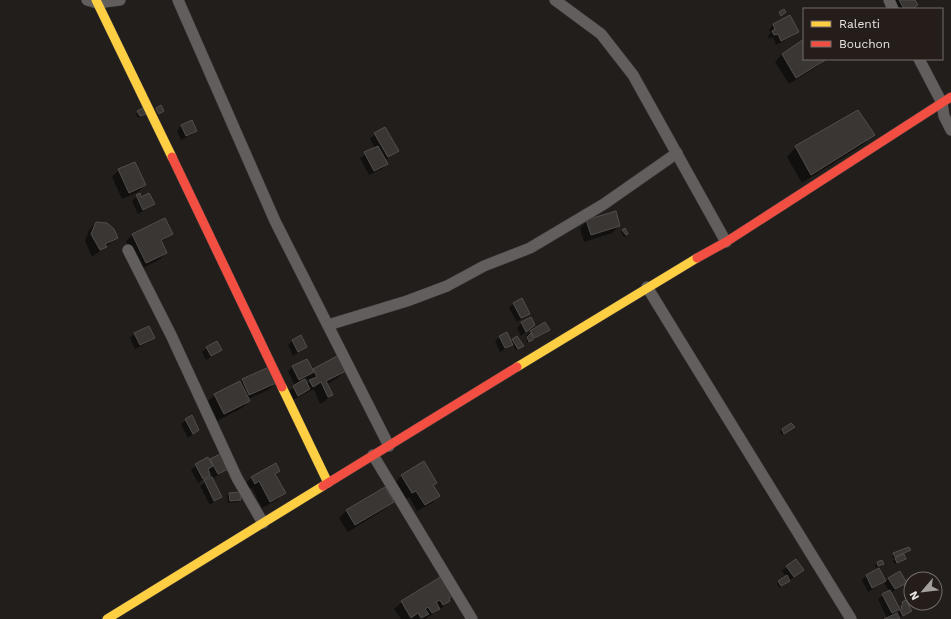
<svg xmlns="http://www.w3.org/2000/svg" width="951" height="619" viewBox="0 0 951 619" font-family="'Work Sans',sans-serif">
	<rect width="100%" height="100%" fill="#221e1c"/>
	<g fill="#0007" fill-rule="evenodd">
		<polygon points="892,0 914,0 917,5 913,9 897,9"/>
		<polygon points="790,17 798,31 793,36 776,45 773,37 769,39 768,36 771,33 769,30 773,25"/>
		<polygon points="804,40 804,59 825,59 818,66 789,84 775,62 782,54"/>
		<polygon points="138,112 145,113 138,118 136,114"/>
		<polygon points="192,121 196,131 191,135 181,140 177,131 181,126"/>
		<polygon points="375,134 398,151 385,160 386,164 382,169 369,175 360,158 375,148 370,139"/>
		<polygon points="873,134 864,144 802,183 787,157 796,147"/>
		<polygon points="119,170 145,185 138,192 122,199 112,177"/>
		<polygon points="139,195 141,198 153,204 149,208 138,214 132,201"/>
		<polygon points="587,221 619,226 612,233 584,242 580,228"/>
		<polygon points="96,223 117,238 92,257 85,241 89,230"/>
		<polygon points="623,230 627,234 624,237 621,232"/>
		<polygon points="133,234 172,234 161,242 166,253 159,260 139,270 126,241"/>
		<polygon points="514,303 529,313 517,322 509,308"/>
		<polygon points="522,323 534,325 521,336 517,328"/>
		<polygon points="549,329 544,334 527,343 526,336 531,331"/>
		<polygon points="135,333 154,338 149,342 135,349 130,338"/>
		<polygon points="500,337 511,342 517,337 520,347 516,350 512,344 500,352 495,341"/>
		<polygon points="292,341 306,347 293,356 288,345"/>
		<polygon points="207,348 220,350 206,360 202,352"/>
		<path d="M 339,357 L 345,371 L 338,378 L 327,384 L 332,394 L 324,402 L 320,404 L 314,389 L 293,400 L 289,391 L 304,381 L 303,379 L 294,384 L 288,371 L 293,367 L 312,371 ZM 306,378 L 309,382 L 307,385 L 304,379 Z"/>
		<polygon points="243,380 275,383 268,390 248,399 249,401 242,408 217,421 207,402 215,395"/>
		<polygon points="191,417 198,430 188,438 181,424"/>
		<polygon points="791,424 791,429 782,435 780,432"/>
		<polygon points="211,460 227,469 212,479 221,497 210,505 200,486 213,477 207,466 209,475 198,483 191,470 196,465"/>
		<polygon points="279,471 275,475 284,493 277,500 262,508 252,488 247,490 244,485 252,477"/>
		<polygon points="402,475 432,486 439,496 432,503 417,511 409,497 405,500 395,483"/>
		<polygon points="384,488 393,501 385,509 348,532 339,518 346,511"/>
		<polygon points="229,494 240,500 238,502 228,503 227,496"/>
		<polygon points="910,550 903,554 905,559 903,561 895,564 893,561 898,556 893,558 892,556 894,554"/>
		<polygon points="882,561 883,563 876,568 875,565"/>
		<polygon points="787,567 798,574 779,588 777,583 787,577 782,571"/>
		<polygon points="879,569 885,582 889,578 905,583 891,593 899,609 891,616 899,619 886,619 887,618 878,599 889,591 884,582 868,592 862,580 866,576"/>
		<polygon points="448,599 449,601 442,608 425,619 401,619 394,609 402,602"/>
		<polygon points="903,603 907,604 909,613 900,617 898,613"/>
	</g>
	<g fill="#393634" stroke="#514e4c">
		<polygon points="899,0 915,0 918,5 912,9 904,9"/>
		<polygon points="784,9 786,12 781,16 779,12"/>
		<polygon points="790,15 799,32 781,41 778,34 774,35 772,31 775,29 773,24"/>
		<polygon points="804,39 804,59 827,59 796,78 782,54"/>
		<polygon points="161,105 164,111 159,114 156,108"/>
		<polygon points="143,108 146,114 140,116 137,111"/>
		<polygon points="858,110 875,135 811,175 795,146"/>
		<polygon points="192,120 197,131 186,136 181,125"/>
		<polygon points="385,127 399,151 388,157 374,133"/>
		<polygon points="378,146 388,164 374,171 364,152"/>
		<polygon points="135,162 146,185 129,193 118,169"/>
		<polygon points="140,193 141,197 149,193 155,204 143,210 136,195"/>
		<polygon points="616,211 620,226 591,235 586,220"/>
		<polygon points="165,218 173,234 161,240 167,253 146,263 132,234"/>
		<polygon points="96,222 107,223 114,229 118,238 105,244 107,247 100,250 91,234"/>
		<polygon points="625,228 628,234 626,235 622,230"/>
		<polygon points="522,298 530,314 521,318 513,303"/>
		<polygon points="531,317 535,325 526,332 521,322"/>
		<polygon points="545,322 550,330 535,338 530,331"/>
		<polygon points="149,326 155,338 140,345 134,333"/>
		<polygon points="507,332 513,345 505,348 499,336"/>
		<polygon points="531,333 534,339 529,342 527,337"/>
		<polygon points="301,335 307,347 298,352 292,340"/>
		<polygon points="517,336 524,346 518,349 512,339"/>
		<polygon points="217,341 222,350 211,356 206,347"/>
		<polygon points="339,355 346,371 326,381 333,395 328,397 321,382 313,387 309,380 317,377 313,369"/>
		<polygon points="307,359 314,372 299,380 292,366"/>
		<polygon points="269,367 276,383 249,395 242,379"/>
		<polygon points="305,379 310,389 298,396 293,386"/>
		<polygon points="240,381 250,401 224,414 214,394"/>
		<polygon points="192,415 199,430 193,434 185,419"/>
		<polygon points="791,423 795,427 784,434 782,429"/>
		<polygon points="220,454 228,469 218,474 210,459"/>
		<polygon points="208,457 213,466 208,469 210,476 203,479 195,464"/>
		<polygon points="424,461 437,483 433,485 440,496 425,505 416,491 412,493 401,475"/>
		<polygon points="276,463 280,471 275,474 286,493 270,502 259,481 255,484 251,477"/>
		<polygon points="212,477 222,497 214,501 204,480"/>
		<polygon points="385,487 394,502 355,525 346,510"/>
		<polygon points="240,492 241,500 230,501 229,493"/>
		<polygon points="909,547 911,550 895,557 893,553"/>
		<polygon points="904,554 906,559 897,563 895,558"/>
		<polygon points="796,559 804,570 794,577 786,566"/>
		<polygon points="882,560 884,564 878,566 877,562"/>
		<polygon points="879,568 886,581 872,588 866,575"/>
		<polygon points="900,571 907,583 895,589 888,578"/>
		<polygon points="787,575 790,581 781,586 778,581"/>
		<polygon points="442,576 453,595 449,598 450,601 443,605 440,600 436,602 440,609 432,613 428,607 425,609 429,614 421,618 418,613 411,618 401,601"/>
		<polygon points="890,590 900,609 892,613 882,594"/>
		<polygon points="908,599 910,603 908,604 912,611 903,616 900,610 902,609 901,606 903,605 902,602"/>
		<polygon points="897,613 900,619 884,619"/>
	</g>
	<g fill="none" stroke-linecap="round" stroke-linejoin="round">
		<g stroke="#3b3837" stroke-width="12">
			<g id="street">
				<polyline points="87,0 97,3 120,0"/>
				<polyline points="178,0 275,221 389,446"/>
				<polyline points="555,0 601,34 633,75 726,242"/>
				<polyline points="889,0 893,9"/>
				<polyline points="919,59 942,103 944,116 951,130"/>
				<polyline points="128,250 171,335 237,478 263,523"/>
				<polyline points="647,287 851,619"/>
				<polyline points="328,325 407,301 447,286 484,266 530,248 604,204 677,153"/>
				<polyline points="373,455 472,619"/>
			</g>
		</g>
		<g stroke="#3b3837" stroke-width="10">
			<g id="slow">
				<polyline points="96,0 172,157"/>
				<polyline points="517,367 697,258"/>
				<polyline points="282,387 328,483"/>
				<polyline points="107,619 323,486"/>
			</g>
		</g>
		<g stroke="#3b3837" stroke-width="10">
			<g id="jam">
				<polyline points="172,157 282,387"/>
				<polyline points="697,258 726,242 951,97"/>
				<polyline points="323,486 517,367"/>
			</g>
		</g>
		<use href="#street" stroke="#615e5d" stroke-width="11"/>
		<use href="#slow" stroke="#ffcf43" stroke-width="9"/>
		<use href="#jam" stroke="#f24e42" stroke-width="9"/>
	</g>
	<rect x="803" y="8" width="140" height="52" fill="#241d1a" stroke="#736d6a"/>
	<rect x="811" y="21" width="20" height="6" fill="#ffcf43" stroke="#736d6a"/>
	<text x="839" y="28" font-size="12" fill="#eae5e3">Ralenti</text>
	<rect x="811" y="41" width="20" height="6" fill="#f24e42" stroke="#736d6a"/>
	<text x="839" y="48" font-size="12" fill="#eae5e3">Bouchon</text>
	<g transform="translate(923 591) rotate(242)"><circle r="19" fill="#241d1a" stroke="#736d6a"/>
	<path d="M0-3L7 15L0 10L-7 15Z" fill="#a49f9d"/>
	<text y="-6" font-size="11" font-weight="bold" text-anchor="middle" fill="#eae5e3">N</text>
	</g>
</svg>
